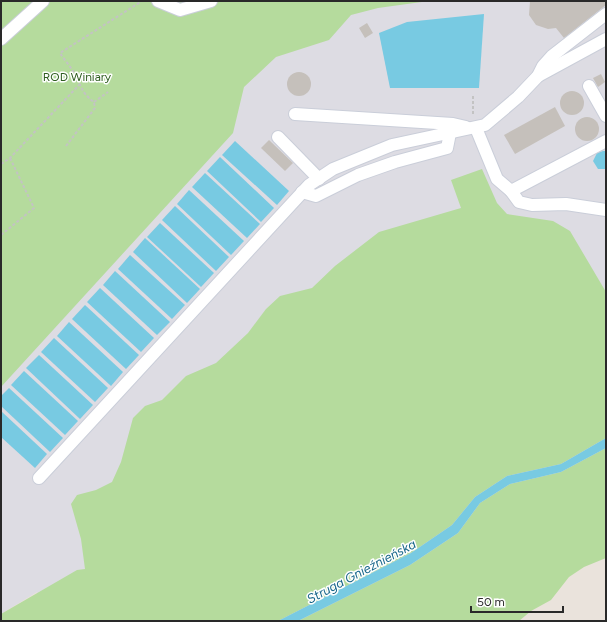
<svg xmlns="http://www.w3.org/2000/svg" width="607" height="622" viewBox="0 0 607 622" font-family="Figtree,sans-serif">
	<rect width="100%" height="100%" fill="#eae3dc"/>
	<polygon fill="#dddce3" points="285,1 606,1 606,527 434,621 52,621 37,592 1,614 1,273"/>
	<g fill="#b5db9d">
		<polygon points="1,1 429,1 378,8 351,15 329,40 276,57 244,87 233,133 1,387"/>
		<polygon points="482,169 497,203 507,214 553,221 570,231 606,292 606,438 561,464 507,476 475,497 452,525 411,553 278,621 1,621 1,614 77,570 85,569 81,539 71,504 77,495 96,490 112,482 121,462 133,418 145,406 162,400 186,376 216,363 248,333 266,309 280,296 312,288 335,266 379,232 461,208 451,180"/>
		<polygon points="606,448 606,558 584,567 569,577 551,600 531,611 519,621 298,621 410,565 458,533 480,503 510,484 561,472"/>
	</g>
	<g fill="#78cae2">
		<polygon points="484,14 479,88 390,88 379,33 407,22"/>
		<polygon points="235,141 289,191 277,205 222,155"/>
		<polygon points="603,151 606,151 606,169 598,169 593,161 597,153"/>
		<polygon points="220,157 274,208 261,222 207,171"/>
		<polygon points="205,173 260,224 247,238 192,187"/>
		<polygon points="189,190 244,241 231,255 177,204"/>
		<polygon points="175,206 229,257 216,271 162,220"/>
		<polygon points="160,223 214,273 201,287 147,237"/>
		<polygon points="145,238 200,289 187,303 133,252"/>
		<polygon points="130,255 185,305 172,319 118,269"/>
		<polygon points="115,271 170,322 157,335 103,285"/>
		<polygon points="100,288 154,338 141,352 87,302"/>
		<polygon points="85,305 139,355 126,369 72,319"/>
		<polygon points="69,322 123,372 111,386 57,336"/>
		<polygon points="54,338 108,388 95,402 41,352"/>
		<polygon points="39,355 93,405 80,419 26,368"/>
		<polygon points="24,371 78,421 65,435 11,385"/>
		<polygon points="9,388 63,438 50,452 1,406 1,396"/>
		<polygon points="1,411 47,454 35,468 1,437"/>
		<polygon points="606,438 606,448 561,472 510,484 480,503 458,533 410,565 298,621 278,621 411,553 452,525 475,497 507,476 561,464"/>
	</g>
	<g fill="#c5c0bb">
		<polygon points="530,1 606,1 606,5 564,38 556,28 548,29 536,25 529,15"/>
		<polygon points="367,23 373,33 365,38 359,28"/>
		<circle cx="299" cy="84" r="12"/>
		<polygon points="601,74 605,82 598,87 593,78"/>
		<circle cx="572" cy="103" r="12"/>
		<polygon points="555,107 565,126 515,154 504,135"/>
		<circle cx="587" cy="129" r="12"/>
		<polygon points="269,140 293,163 285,171 261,148"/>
	</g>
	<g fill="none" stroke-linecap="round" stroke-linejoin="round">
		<g stroke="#caced9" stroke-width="14">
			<g id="minor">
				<polyline points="158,1 180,10 211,1"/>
				<polyline points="1,39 43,1"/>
				<polyline points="538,76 606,39"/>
				<polyline points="589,86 606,116"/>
				<polyline points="295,114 453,124 466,127"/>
				<polyline points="476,128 497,179 511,191 606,141"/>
				<polyline points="278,137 319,179"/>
				<polyline points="511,191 519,202 532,205 566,204 606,210"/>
				<polyline points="302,192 316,196 358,175 395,162 447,148 450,133"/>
				<polyline points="39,478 309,185 333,169 392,145 485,125 518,97 538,76 543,66 552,56 606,14"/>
			</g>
		</g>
		<g stroke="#c3c3c3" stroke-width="2" stroke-dasharray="3 2" stroke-linecap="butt">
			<polyline points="473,96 473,116"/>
			<polyline points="94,102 108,92"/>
			<path d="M 66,146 L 95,108 L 94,102 C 80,92 81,84 73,71 C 69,65 64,59 60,53 L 142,1"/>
			<polyline points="1,164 10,158 79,85"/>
			<polyline points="1,235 34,208 10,158"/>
		</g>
		<use href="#minor" stroke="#fff" stroke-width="12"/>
	</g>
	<g text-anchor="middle" stroke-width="3" stroke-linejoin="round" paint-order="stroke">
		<g font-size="12" fill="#2f5e20" stroke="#fff">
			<text x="77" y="81">ROD Winiary</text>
		</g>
		<g font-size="13" font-style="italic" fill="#1a688b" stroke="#fff">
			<text transform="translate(361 571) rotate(-28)" y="5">Struga Gnieźnieńska</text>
		</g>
	</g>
	<rect width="607" height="622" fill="none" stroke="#292929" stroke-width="4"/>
	<path d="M471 606v6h92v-6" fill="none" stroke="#292929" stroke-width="2"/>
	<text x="477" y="606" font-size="12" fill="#292929" stroke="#ffffff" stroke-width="3" paint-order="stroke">50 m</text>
</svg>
